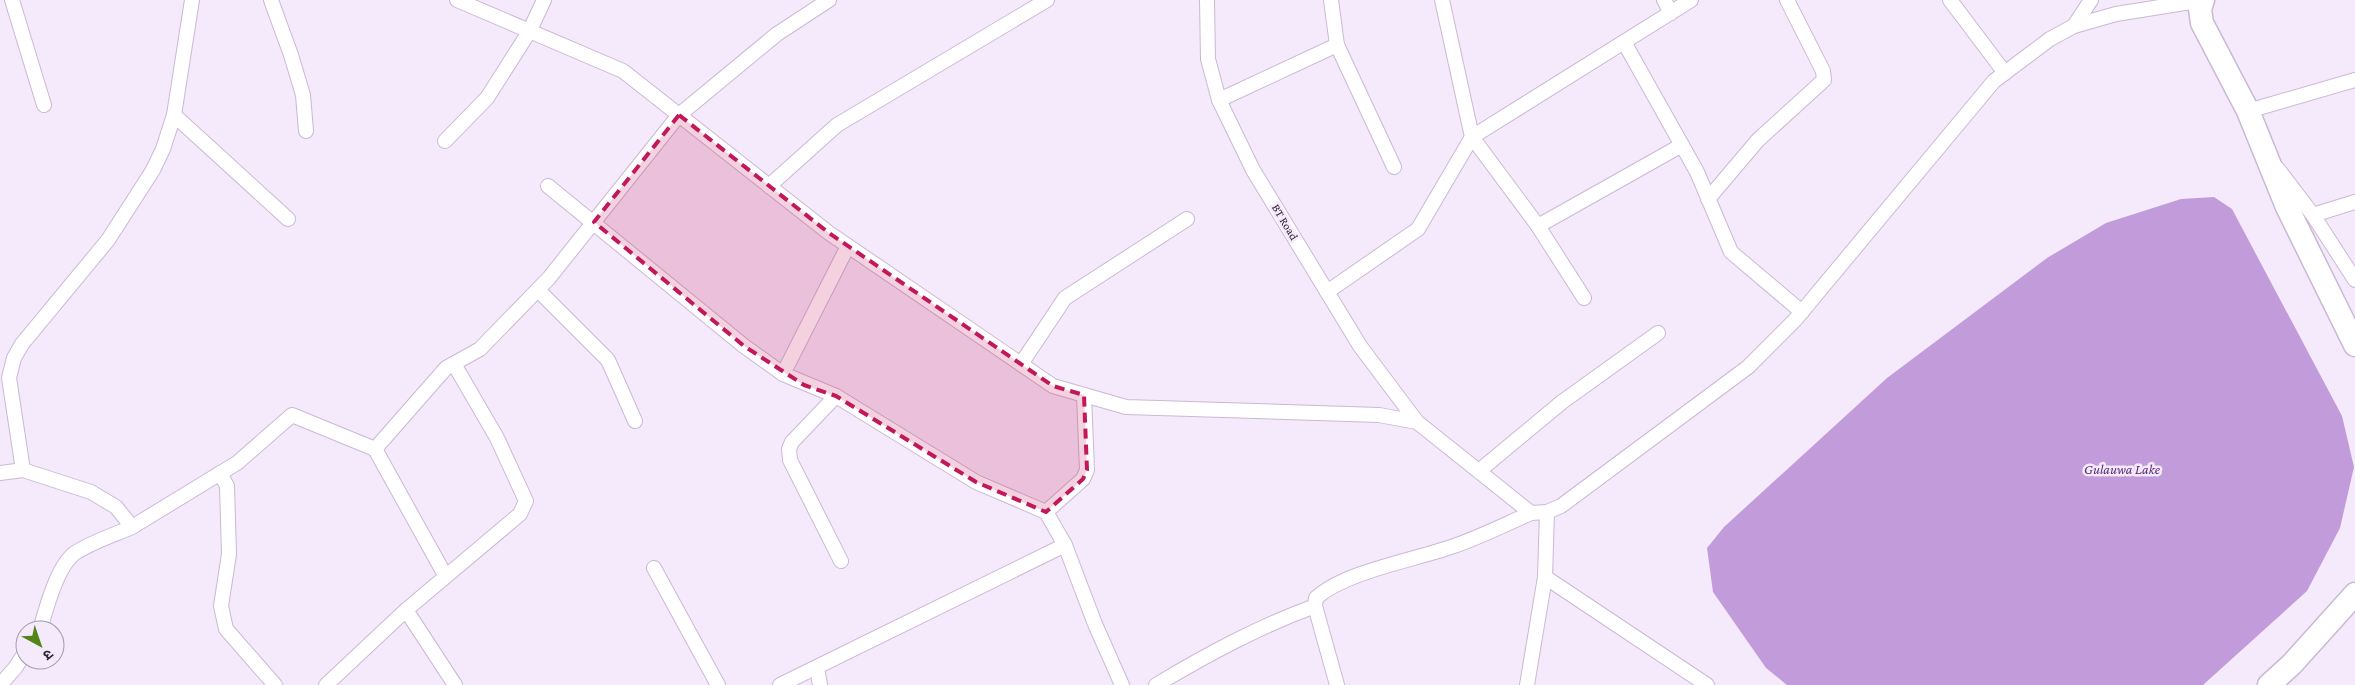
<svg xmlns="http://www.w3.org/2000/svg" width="2355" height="685" viewBox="0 0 2355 685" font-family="'Crimson Pro','Noto Sans Devanagari',serif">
	<rect width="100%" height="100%" fill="#f4eafb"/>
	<polygon fill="#c29cda" points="2214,197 2232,209 2342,416 2354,467 2340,528 2307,591 2203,685 1787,685 1766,668 1713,592 1707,548 1724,527 1887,378 2047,258 2106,223 2181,199"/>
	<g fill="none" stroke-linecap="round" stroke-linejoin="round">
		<g stroke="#cab9d5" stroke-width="16">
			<g id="minor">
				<polyline points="12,0 44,105"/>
				<polyline points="271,0 291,55 303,95 306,131"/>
				<polyline points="457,0 623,71 829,233 1053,386 1126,407 1379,415 1417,422 1531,513 1547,512 1561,506 1748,367 1795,320 1994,81 2050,39 2074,26 2116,14 2203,0"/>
				<polyline points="1207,0 1208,59 1219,100 1253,170 1360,346 1417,422"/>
				<polyline points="1331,0 1337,45 1394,167"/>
				<polyline points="1442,0 1472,137 1538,226 1584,298"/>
				<polyline points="1664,0 1671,13"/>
				<polyline points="1950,0 2005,73"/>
				<polyline points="2074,26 2091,0"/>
				<polyline points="1624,42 1697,172 1731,252 1802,312"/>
				<polyline points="1219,100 1337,45"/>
				<polyline points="2248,111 2355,80"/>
				<polyline points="174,115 288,219"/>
				<polyline points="445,141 487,98 529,32 544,0"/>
				<polyline points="2278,169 2313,215 2355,280"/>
				<polyline points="548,186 744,346 783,374 836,396 976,482 1046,512 1065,545 1095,624 1122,685"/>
				<polyline points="769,186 837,125 1047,0"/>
				<polyline points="1708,199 1758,140 1824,80 1823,71 1787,0"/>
				<polyline points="2313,215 2355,202"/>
				<polyline points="1538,226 1682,145"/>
				<polyline points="538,290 608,360 635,421"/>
				<polyline points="1327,292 1418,229 1472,137 1691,0"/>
				<polyline points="1021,364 1065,298 1187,219"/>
				<polyline points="783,374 848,246"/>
				<polyline points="836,396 792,442 789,449 790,460 841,561"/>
				<polyline points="375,449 445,575"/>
				<polyline points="23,470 9,378 14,358 22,344 108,240 153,170 163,149 174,115 192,0"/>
				<polyline points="1479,471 1562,402 1658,333"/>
				<path d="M 0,473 L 23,470 L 91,492 L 116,507 L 132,527 C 114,535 92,542 75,553 C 57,566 46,609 40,630"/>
				<polyline points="220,473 227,486 229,554 221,606 226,629 275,685"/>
				<polyline points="1046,512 1083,479 1087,470 1084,395"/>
				<polyline points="132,527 237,463 292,415 375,449 446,368 480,349 549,278 679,115 777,34 829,0"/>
				<polyline points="654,568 718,685"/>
				<polyline points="1545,577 1707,685"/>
				<polyline points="406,610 455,685"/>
				<polyline points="817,668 820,685"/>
				<polyline points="0,685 15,668 25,653"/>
				<polyline points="326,685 406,610 520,514 526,501 497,438 454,364"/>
				<polyline points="780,685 1065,545"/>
				<path d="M 1156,685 C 1208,654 1258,627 1315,606"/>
				<path d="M 1337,685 L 1315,606 L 1316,598 C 1346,571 1415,560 1454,546 C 1480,537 1506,524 1531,513"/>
				<polyline points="1527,685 1545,577 1547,512"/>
			</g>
		</g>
		<g stroke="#cab9d5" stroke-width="25">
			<g id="primary">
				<polyline points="2203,0 2200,9 2202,23 2248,111 2287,207 2355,345"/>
				<polyline points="2269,685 2292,664 2355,594"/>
			</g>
		</g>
		<use href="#minor" stroke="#fff" stroke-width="14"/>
		<use href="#primary" stroke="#fff" stroke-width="22"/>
	</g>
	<path fill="#c2185b" fill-opacity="0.2" stroke="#c2185b" stroke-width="4" stroke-dasharray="10 6" stroke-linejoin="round" d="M 679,115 L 829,233 L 1053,386 L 1084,395 L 1087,470 L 1083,479 L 1046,512 L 976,482 L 836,396 L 804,385 L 744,346 L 594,222 Z"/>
	<g text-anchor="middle" stroke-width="5" stroke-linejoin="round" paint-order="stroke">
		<g font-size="12" fill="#2b2530" stroke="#f4eafb">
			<text transform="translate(1285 222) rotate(59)" y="4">BT Road</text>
		</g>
		<g font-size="14" font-style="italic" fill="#5c2c76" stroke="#f4eafb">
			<text x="2122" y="474">Gulauwa Lake</text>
		</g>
	</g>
	<g transform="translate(40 645) rotate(140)"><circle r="24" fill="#f4eafb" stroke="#a49baa"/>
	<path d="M0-4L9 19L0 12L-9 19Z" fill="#528418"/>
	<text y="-8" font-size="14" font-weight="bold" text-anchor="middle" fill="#2b2530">उ</text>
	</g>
</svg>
